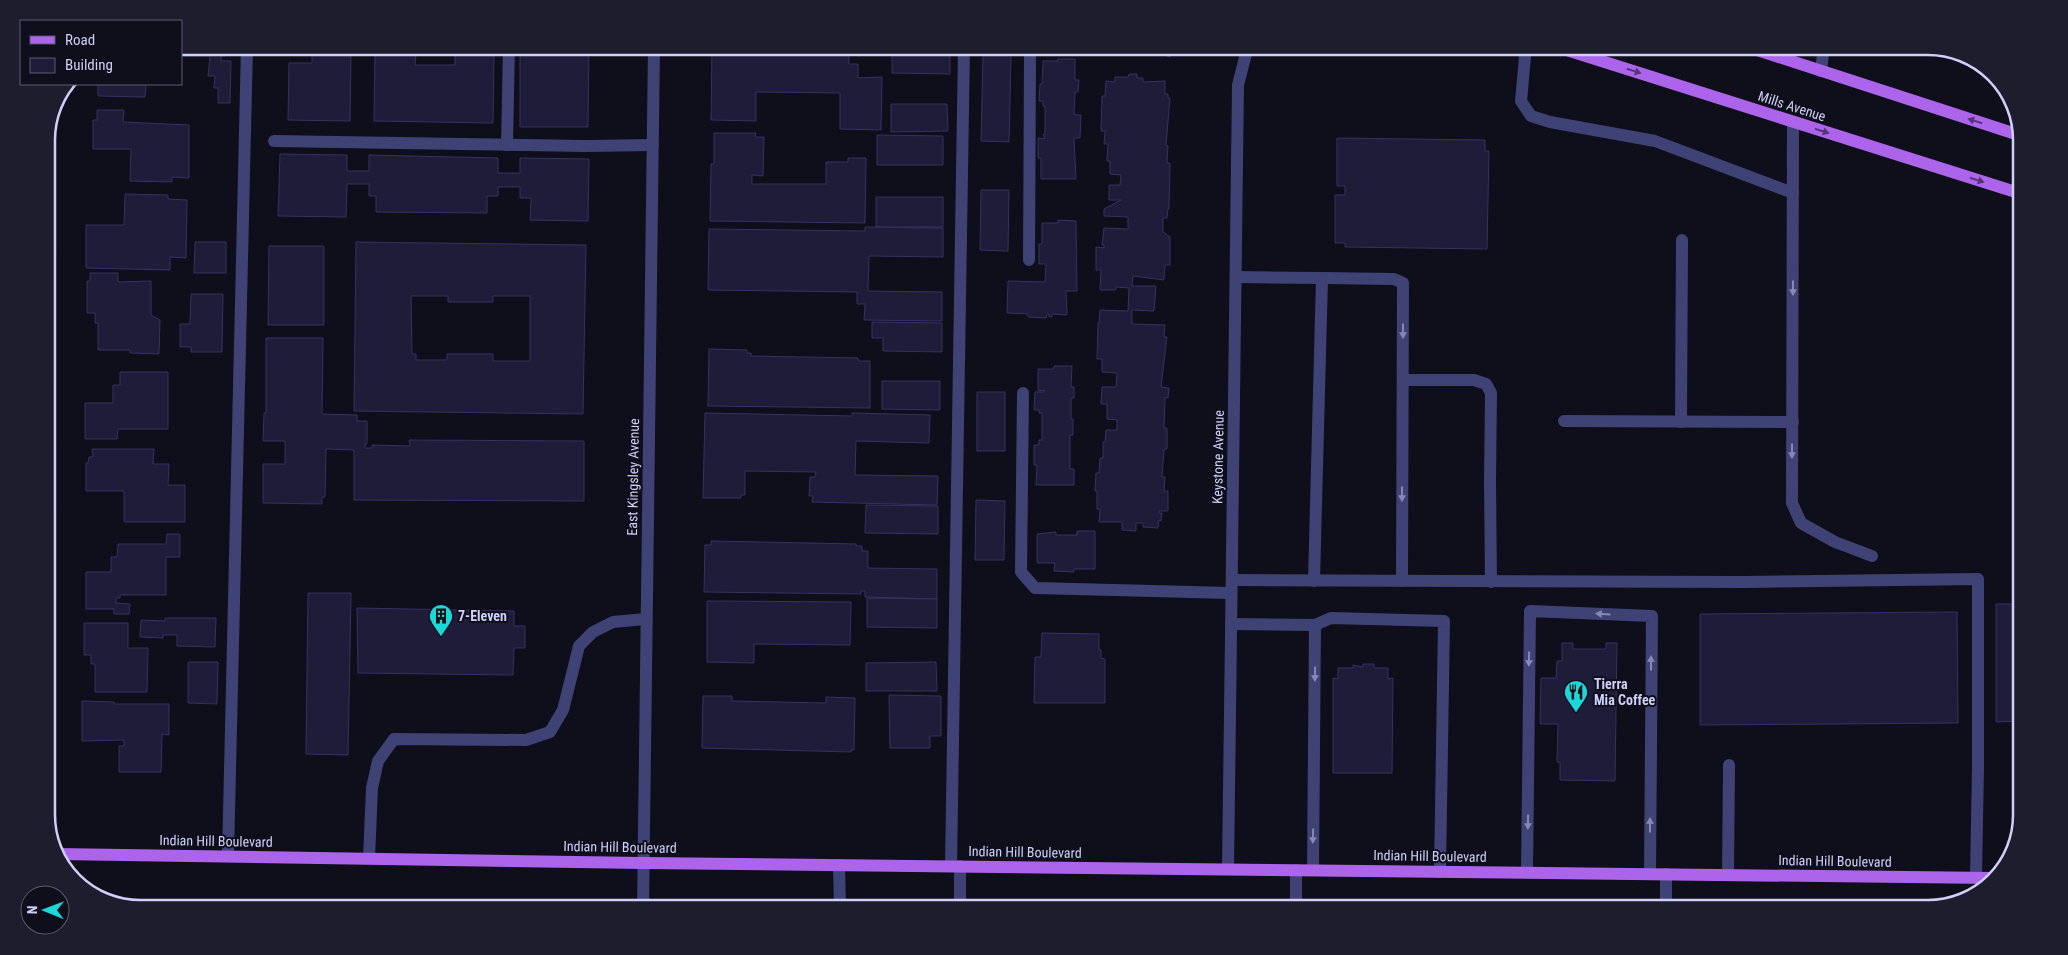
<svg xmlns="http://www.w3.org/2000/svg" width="2068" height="955" viewBox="0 0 2068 955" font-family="'Roboto Condensed',sans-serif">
	<rect width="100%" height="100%" fill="#0f0e1b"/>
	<g fill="#1f1c3a" stroke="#363163" fill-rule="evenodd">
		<polygon points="181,46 225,46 225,56 221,56 221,61 231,61 230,103 218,103 218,88 214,88 215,76 208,76 210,56 181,56"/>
		<polygon points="322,46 336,46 336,53 351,53 350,121 288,120 289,63 312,63 312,52 322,52"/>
		<polygon points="392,46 407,46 407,54 416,53 415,65 455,65 455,54 468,54 467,46 483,46 483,55 494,55 493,123 374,121 375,54 392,54"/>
		<polygon points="520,46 589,46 588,127 520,127"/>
		<polygon points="712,46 849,46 849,64 858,64 858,78 882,77 881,130 840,129 840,93 756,92 756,121 711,120"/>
		<polygon points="892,46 950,46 950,74 892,73"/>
		<polygon points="1139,46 1173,46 1170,57"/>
		<polygon points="983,54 1011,55 1009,142 981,141"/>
		<polygon points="1058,59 1075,59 1075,80 1079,80 1078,92 1075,92 1074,115 1081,115 1080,138 1074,138 1076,179 1041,179 1041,158 1038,158 1038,138 1045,139 1043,134 1045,134 1045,106 1043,106 1043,101 1039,101 1040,84 1042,84 1043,61 1058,61"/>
		<polygon points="1129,74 1137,74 1137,78 1143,78 1143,82 1165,81 1165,94 1168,94 1168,98 1170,98 1166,145 1168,146 1167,163 1170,163 1169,209 1168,209 1167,218 1163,218 1163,232 1170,237 1170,265 1165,265 1164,280 1133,276 1132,286 1156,286 1154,311 1132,310 1132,324 1165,325 1164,337 1167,337 1161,387 1169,388 1168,398 1165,397 1164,428 1167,428 1167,449 1164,449 1162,477 1165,477 1164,491 1168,491 1168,511 1159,511 1159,513 1162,513 1161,521 1159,520 1158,528 1143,527 1143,523 1136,523 1136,531 1122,530 1122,522 1099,522 1100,509 1097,509 1097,491 1095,491 1096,473 1099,473 1100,458 1103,458 1103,442 1105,442 1106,430 1117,430 1117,420 1107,419 1107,404 1101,404 1102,387 1116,387 1117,373 1102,372 1102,359 1097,359 1098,323 1099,323 1100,310 1128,311 1129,288 1116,287 1116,290 1100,290 1101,270 1096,270 1096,247 1104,248 1104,245 1102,245 1104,228 1128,229 1128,217 1104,216 1104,209 1121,200 1109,200 1109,185 1120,185 1121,175 1110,174 1110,161 1107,161 1108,144 1104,144 1105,131 1101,131 1102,96 1105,96 1106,81 1115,82 1115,77 1128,77"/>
		<polygon points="98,84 146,84 145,97 98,96"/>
		<polygon points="891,104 947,104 948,131 891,132"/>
		<polygon points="97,110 124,110 123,122 189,125 189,178 172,177 172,182 130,181 131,149 93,149 93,120 97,120"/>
		<polygon points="714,133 756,133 755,137 764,137 763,176 752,175 752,184 826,184 826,162 848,162 848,158 866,158 865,223 710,221 711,164 714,164"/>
		<polygon points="877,135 943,136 943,165 877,165"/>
		<polygon points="1337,138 1485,140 1485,151 1489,151 1487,249 1345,247 1345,243 1335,243 1335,195 1345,195 1345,186 1337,186"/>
		<polygon points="280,154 347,155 347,171 369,171 369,155 498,158 498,173 520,173 520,158 589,159 588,221 530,220 531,198 520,198 520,187 498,187 498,196 487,196 487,213 376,212 376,196 369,196 369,184 347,184 346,217 278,216"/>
		<polygon points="981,190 1009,190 1008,251 980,250"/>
		<polygon points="125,194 168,195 168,199 187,200 186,258 170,257 170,270 86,268 86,225 124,225"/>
		<rect x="876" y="197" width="67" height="30"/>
		<polygon points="1058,220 1076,221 1077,291 1066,291 1067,315 1052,314 1052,317 1049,317 1049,314 1047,314 1046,318 1028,317 1028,314 1007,313 1008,281 1045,282 1046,264 1039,264 1039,244 1042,244 1042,223 1058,223"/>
		<polygon points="865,227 943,228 943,257 869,256 868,291 942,292 942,321 864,320 865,304 857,304 857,292 708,290 709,229 865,231"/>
		<polygon points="195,242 226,242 226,273 194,273"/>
		<path d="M 356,242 L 586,245 L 583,414 L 354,411 ZM 411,296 L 448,296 L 448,302 L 493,302 L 493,296 L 530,296 L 530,361 L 493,361 L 493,354 L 447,354 L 447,360 L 416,360 L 416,354 L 412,354 Z"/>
		<polygon points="269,246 324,246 324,325 268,325"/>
		<polygon points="90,273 118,273 118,282 151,281 151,315 160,320 159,354 130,353 130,350 98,350 98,323 95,323 95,313 87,313 87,281 90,281"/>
		<polygon points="191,294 223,294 222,352 191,352 191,347 180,347 180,324 190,324"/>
		<polygon points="872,322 942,323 942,352 883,351 883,338 872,338"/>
		<polygon points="266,338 323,338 322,414 357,415 357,421 367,421 367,444 365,444 365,448 372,448 372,445 410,446 409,440 584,441 584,501 354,500 354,450 326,449 325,497 322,497 322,504 263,503 263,464 285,464 285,441 263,441 264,413 266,413"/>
		<polygon points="709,349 747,350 747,353 751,353 751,356 858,358 858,361 870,361 870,408 708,406"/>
		<polygon points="1054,366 1072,366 1071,387 1074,387 1074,398 1071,398 1071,419 1073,419 1073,435 1070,435 1070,469 1074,469 1074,485 1036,485 1037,465 1034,465 1034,445 1039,445 1039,440 1042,440 1042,413 1039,413 1039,410 1034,410 1035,392 1044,392 1044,390 1038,391 1038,369 1054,369"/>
		<polygon points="120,372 168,372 168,429 118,429 117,439 85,439 85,403 113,403 113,385 120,385"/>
		<polygon points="882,381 940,381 940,410 882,409"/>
		<rect x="977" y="392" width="28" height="59"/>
		<polygon points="705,413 852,416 852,413 930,415 929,443 856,441 855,475 938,476 937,505 812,502 813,496 809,496 810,477 815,477 816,472 745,471 745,495 741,495 741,498 703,498"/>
		<polygon points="92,449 154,449 153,464 169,464 168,485 185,485 185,522 124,522 124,491 86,491 86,463 88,463 89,457 93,457"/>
		<polygon points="976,500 1005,501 1004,560 975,560"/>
		<polygon points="866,505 938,506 938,534 865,533"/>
		<polygon points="1077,531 1095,531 1095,569 1074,569 1074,572 1054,571 1055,563 1037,563 1037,534 1056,532 1056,535 1077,535"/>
		<polygon points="167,534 180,534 180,557 166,557 166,595 120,595 120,598 116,598 116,603 130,604 129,614 114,614 114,609 86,609 86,572 111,572 111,557 117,557 118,544 166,544"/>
		<polygon points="711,541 856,544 856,546 862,546 862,551 868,551 868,568 937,569 937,599 865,597 865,591 861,591 861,594 704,592 705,545 711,545"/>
		<polygon points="308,593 351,593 348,755 306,754"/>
		<polygon points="867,598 937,599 937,628 867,627"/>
		<polygon points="707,601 851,602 850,645 754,644 754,663 707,662"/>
		<polygon points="1996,604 2022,604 2022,721 1996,722"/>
		<polygon points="357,608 514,611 514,626 525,626 525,648 514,648 513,675 358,673"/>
		<polygon points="1957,612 1958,723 1700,725 1700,614"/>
		<polygon points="165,618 216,618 215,647 177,646 177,635 163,635 163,638 140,637 141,620 165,621"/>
		<polygon points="84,623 128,623 128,648 148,648 147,692 95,692 95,664 91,664 91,655 84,655"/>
		<polygon points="1042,633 1099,634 1099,650 1101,650 1101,658 1105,659 1105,703 1034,703 1035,657 1041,657"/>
		<polygon points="1562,643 1573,643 1573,649 1606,649 1606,643 1617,643 1615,781 1560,780 1560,762 1557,762 1558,724 1540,724 1541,678 1556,678 1557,661 1562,661"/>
		<polygon points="188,662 218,662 217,704 188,703"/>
		<polygon points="936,662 937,691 866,691 866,663"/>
		<polygon points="1363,664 1374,664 1374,668 1388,668 1388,679 1393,678 1392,773 1333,773 1333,678 1338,679 1338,668 1353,668 1353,665 1363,667"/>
		<polygon points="889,695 941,696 941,736 930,736 930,748 890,748"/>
		<polygon points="703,696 732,696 732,701 826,703 826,697 855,698 854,750 851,750 851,752 702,748"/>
		<polygon points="82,701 114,702 114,704 169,704 169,735 162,734 161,772 119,772 119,746 124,746 124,740 82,741"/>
	</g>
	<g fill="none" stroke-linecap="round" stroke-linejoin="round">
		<g stroke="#3f4275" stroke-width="12">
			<polyline points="1026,46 1030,55 1029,260"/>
			<polyline points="1526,46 1521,101 1531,116 1550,122 1655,141 1793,193"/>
			<polyline points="1821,71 1824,46"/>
			<polyline points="1793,122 1792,503 1801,523 1835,542 1872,556"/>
			<polyline points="274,141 586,146 653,145"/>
			<polyline points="507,145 509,46"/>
			<polyline points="1236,277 1322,278 1314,581"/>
			<polyline points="1322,278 1394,279 1403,283 1402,581"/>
			<polyline points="1403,380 1474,380 1486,384 1491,393 1490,481 1491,582"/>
			<polyline points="1023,393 1021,572 1035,588 1231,593"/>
			<polyline points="1564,421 1793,422"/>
			<polyline points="1681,422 1682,240"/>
			<polyline points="1232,580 1743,582 1978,579 1978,767 1976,877"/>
			<polyline points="1231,624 1315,625 1331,618 1444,621 1440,872"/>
			<polyline points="228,856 247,46"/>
			<polyline points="369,858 372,788 378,761 394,739 526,740 550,732 563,710 579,646 593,632 613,622 645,619"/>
			<polyline points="839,865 840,909"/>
			<polyline points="951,866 964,46"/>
			<polyline points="1228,869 1238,85 1248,46"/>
			<polyline points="1313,870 1315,625"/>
			<polyline points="1527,872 1530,611 1652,616 1650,874"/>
			<polyline points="1728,875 1729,765"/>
			<polyline points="643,909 654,46"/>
			<polyline points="960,909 960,866"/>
			<polyline points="1296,909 1296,870"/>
			<polyline points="1666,909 1666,874"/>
		</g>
		<g stroke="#ab64ea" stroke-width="12">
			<polyline points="1554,46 2022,194"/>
			<polyline points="1745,46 2022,136"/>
			<polyline points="57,854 643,863 1993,878"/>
		</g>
	</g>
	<defs><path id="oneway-solid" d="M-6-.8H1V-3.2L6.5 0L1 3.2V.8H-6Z" transform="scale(1.25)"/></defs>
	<g fill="#553578">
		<use href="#oneway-solid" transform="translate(1634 71) rotate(18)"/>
		<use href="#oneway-solid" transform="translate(1975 121) rotate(-162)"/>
		<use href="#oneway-solid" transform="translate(1822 131) rotate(18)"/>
		<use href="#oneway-solid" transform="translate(1977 180) rotate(18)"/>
	</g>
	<g fill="#8788b7">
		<use href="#oneway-solid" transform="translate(1793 288) rotate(90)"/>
		<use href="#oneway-solid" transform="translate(1403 331) rotate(90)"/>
		<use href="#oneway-solid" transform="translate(1792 451) rotate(90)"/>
		<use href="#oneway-solid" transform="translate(1402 494) rotate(90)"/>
		<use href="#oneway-solid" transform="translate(1603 614) rotate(-177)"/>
		<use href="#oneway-solid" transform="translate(1529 659) rotate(91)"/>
		<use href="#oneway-solid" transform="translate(1651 663) rotate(-90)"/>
		<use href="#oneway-solid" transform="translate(1315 674) rotate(91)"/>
		<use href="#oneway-solid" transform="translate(1528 822) rotate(91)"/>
		<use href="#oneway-solid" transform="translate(1650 825) rotate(-90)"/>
		<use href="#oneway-solid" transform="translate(1313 836) rotate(91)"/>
	</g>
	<defs>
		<g id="building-pin" transform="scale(1.25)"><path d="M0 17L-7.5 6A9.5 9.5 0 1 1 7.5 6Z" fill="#1cd7d7" stroke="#0f0e1b"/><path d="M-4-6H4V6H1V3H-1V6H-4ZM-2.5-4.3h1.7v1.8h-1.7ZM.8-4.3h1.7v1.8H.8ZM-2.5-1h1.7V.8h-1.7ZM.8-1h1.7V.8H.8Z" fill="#111"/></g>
		<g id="restaurant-pin" transform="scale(1.25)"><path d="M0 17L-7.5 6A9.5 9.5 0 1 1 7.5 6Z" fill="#1cd7d7" stroke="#0f0e1b"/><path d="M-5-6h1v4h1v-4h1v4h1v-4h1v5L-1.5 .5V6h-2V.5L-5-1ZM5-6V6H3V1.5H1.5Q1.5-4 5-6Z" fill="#111"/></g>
	</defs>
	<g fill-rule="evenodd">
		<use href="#building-pin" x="441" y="616"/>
		<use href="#restaurant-pin" x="1576" y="692"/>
	</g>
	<g text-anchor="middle" stroke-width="4" stroke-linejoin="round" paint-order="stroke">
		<g font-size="14" fill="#cfcff9" stroke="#0f0e1b">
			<text transform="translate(1792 106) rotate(18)" y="5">Mills Avenue</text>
			<text transform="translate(1218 457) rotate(-89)" y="5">Keystone Avenue</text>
			<text transform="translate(633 477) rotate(-89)" y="5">East Kingsley Avenue</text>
			<text transform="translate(216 841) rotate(1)" y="5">Indian Hill Boulevard</text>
			<text transform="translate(620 847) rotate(1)" y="5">Indian Hill Boulevard</text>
			<text transform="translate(1025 852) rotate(1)" y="5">Indian Hill Boulevard</text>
			<text transform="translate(1430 856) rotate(1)" y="5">Indian Hill Boulevard</text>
			<text transform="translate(1835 861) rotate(1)" y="5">Indian Hill Boulevard</text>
		</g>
		<g font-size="14" font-weight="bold" fill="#cfcff9" stroke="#0f0e1b" text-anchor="start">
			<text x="458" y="621">7-Eleven</text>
			<text x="1594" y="689">Tierra<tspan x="1594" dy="16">Mia Coffee</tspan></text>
		</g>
	</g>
	<path d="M0 0H2068V955H0ZM140 55H1928A85 85 0 0 1 2013 140V815A85 85 0 0 1 1928 900H140A85 85 0 0 1 55 815V140A85 85 0 0 1 140 55Z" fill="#1e1d2d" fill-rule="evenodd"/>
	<path fill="none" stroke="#cfcff9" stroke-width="2.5" d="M140 55H1928A85 85 0 0 1 2013 140V815A85 85 0 0 1 1928 900H140A85 85 0 0 1 55 815V140A85 85 0 0 1 140 55Z"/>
	<rect x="20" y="20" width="162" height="65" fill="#0f0e1b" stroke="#5c5b74"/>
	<rect x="30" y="36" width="25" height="8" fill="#ab64ea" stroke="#5c5b74"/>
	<text x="65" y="45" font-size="15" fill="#cfcff9">Road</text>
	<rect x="30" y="58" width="25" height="15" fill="#1f1c3a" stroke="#5c5b74"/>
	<text x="65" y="70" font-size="15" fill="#cfcff9">Building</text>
	<g transform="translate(45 910) rotate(271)"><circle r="24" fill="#0f0e1b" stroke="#5c5b74"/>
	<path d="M0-4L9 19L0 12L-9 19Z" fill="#1cd7d7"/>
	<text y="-8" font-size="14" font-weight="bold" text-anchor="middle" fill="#cfcff9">N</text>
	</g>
</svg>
